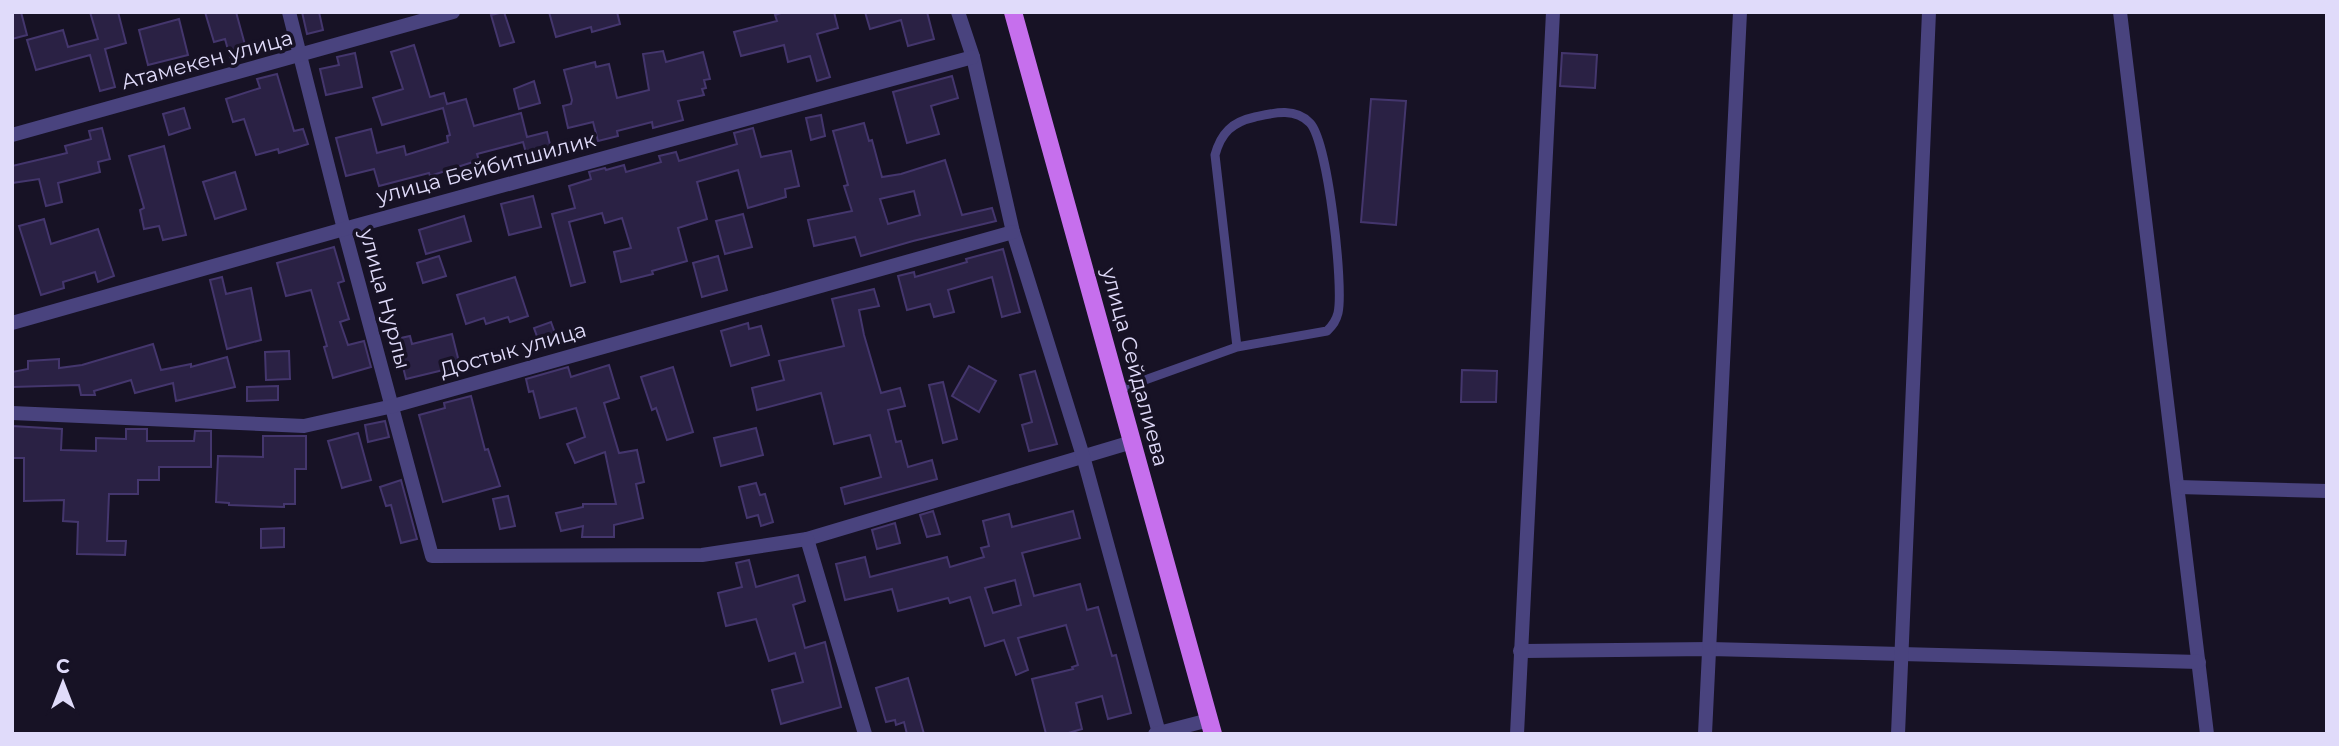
<svg xmlns="http://www.w3.org/2000/svg" width="2339" height="746" viewBox="0 0 2339 746" font-family="Montserrat,sans-serif">
	<rect width="100%" height="100%" fill="#171225"/>
	<g fill="#2a2144" stroke="#44366d" stroke-width="2" fill-rule="evenodd">
		<polygon points="12,12 21,12 27,35 12,39"/>
		<polygon points="90,12 118,12 126,43 105,49 115,87 100,91 90,55 36,70 27,40 63,30 68,47 98,39"/>
		<polygon points="205,12 236,12 247,52 230,57 225,39 214,42"/>
		<polygon points="302,12 319,12 323,30 307,34"/>
		<polygon points="504,12 514,42 500,46 491,15"/>
		<polygon points="549,12 617,12 620,24 592,32 591,27 556,37"/>
		<polygon points="784,12 834,12 838,28 817,34 830,77 817,81 810,56 788,62 784,45 741,56 734,32 777,21 775,15"/>
		<polygon points="865,12 927,12 934,39 908,46 901,20 870,29"/>
		<polygon points="179,19 188,55 148,65 139,30"/>
		<polygon points="414,45 430,97 444,93 447,104 466,99 474,126 521,113 527,137 547,132 552,153 528,160 523,142 477,154 479,160 430,176 429,173 379,186 374,169 346,176 336,138 371,129 377,153 404,146 406,155 448,142 447,136 450,135 443,108 382,125 373,98 403,89 391,52"/>
		<polygon points="663,51 666,62 703,52 710,79 704,80 706,88 702,89 704,95 678,101 683,120 653,128 652,122 617,131 618,136 598,141 593,122 568,128 563,106 571,104 572,100 564,70 595,62 596,67 609,64 617,98 649,90 643,54"/>
		<polygon points="355,53 362,87 326,95 320,69 339,65 337,57"/>
		<polygon points="1562,53 1597,55 1595,88 1560,86"/>
		<polygon points="277,74 294,131 303,129 308,144 279,153 278,149 256,155 244,119 233,122 226,99 260,88 257,79"/>
		<polygon points="952,76 958,98 931,106 939,134 907,143 893,92"/>
		<polygon points="534,81 540,103 519,109 514,89"/>
		<polygon points="1371,99 1406,101 1396,225 1361,222"/>
		<polygon points="184,108 190,128 169,135 163,114"/>
		<polygon points="821,115 825,136 811,140 806,118"/>
		<path d="M 864,123 L 869,141 L 872,140 L 882,177 L 901,174 L 945,160 L 962,215 L 992,208 L 996,221 L 913,241 L 861,256 L 855,237 L 814,246 L 808,220 L 852,211 L 844,186 L 848,185 L 833,131 ZM 914,191 L 920,215 L 888,224 L 880,199 Z"/>
		<polygon points="102,128 110,159 98,162 100,172 58,183 62,202 46,206 39,179 12,183 12,166 67,153 65,146 91,139 89,131"/>
		<polygon points="753,128 761,157 791,151 799,186 785,189 786,197 748,208 738,170 697,182 707,219 678,228 687,261 652,271 653,274 621,282 614,252 631,248 622,218 605,223 602,213 569,222 585,282 571,286 552,214 575,208 569,186 591,179 589,172 605,168 606,170 624,165 626,172 661,162 659,156 676,152 679,161 737,144 734,133"/>
		<polygon points="164,146 186,235 163,240 159,226 144,229 140,210 144,208 129,156"/>
		<polygon points="235,172 246,209 215,219 203,182"/>
		<polygon points="533,196 541,227 509,235 501,204"/>
		<polygon points="743,214 752,247 725,254 716,221"/>
		<polygon points="464,216 471,241 426,254 419,230"/>
		<polygon points="44,219 51,244 98,229 114,276 98,282 95,272 63,282 64,288 41,295 19,226"/>
		<polygon points="334,247 344,281 338,283 349,319 340,322 348,345 364,341 371,367 333,378 324,347 327,346 311,290 286,296 277,263"/>
		<polygon points="1003,249 1020,312 1002,317 992,277 948,290 954,312 934,317 930,304 907,310 898,276 914,272 915,277 967,262 966,259"/>
		<polygon points="439,256 446,276 423,283 417,263"/>
		<polygon points="718,256 727,290 702,297 693,263"/>
		<polygon points="222,277 226,294 251,288 261,340 227,349 210,280"/>
		<polygon points="515,277 528,316 510,322 508,317 486,324 484,318 466,324 457,295"/>
		<polygon points="874,289 879,306 859,310 864,335 881,393 900,388 905,406 888,410 896,442 901,441 908,467 932,460 937,479 845,504 841,488 881,477 870,435 834,444 821,393 757,410 752,388 784,380 779,361 844,346 832,299"/>
		<polygon points="551,322 556,336 539,342 534,328"/>
		<polygon points="748,323 749,329 761,326 769,355 731,366 721,331"/>
		<polygon points="452,334 460,366 406,379 396,339 410,336 412,344"/>
		<polygon points="153,344 161,370 191,364 191,367 227,357 235,387 176,401 173,383 135,393 131,380 94,391 95,395 81,395 79,385 12,387 12,372 28,369 28,361 59,359 59,368 82,365"/>
		<polygon points="289,351 290,379 266,380 265,352"/>
		<polygon points="609,365 619,398 604,403 619,453 637,450 644,482 636,484 643,518 614,525 614,537 582,537 583,526 561,531 556,513 583,507 583,504 616,504 605,452 575,463 567,444 585,437 576,408 540,418 533,391 529,392 526,379 568,367 571,377"/>
		<polygon points="969,366 996,381 979,412 952,396"/>
		<polygon points="673,367 693,432 667,440 656,408 652,410 641,377"/>
		<polygon points="1462,370 1497,371 1496,402 1461,402"/>
		<polygon points="1035,371 1057,444 1029,451 1022,425 1032,422 1020,375"/>
		<polygon points="943,382 957,439 943,443 929,385"/>
		<polygon points="278,386 278,400 247,401 247,387"/>
		<polygon points="471,396 485,450 488,449 500,486 443,502 419,415 445,408 444,403"/>
		<polygon points="385,421 389,437 368,442 365,425"/>
		<polygon points="12,426 62,429 61,450 96,451 96,438 126,439 126,429 147,429 147,441 194,441 195,431 211,431 211,467 159,467 159,480 138,480 138,494 109,494 107,541 126,541 125,555 77,554 78,522 63,521 64,500 24,501 24,458 12,458"/>
		<polygon points="756,428 763,455 721,466 714,438"/>
		<polygon points="358,433 371,480 342,488 328,441"/>
		<polygon points="263,436 306,436 306,469 295,469 295,504 284,504 284,507 229,505 229,503 216,502 218,456 263,457"/>
		<polygon points="401,480 417,539 401,543 391,505 386,506 380,487"/>
		<polygon points="756,483 760,495 765,494 773,522 761,526 758,515 747,518 739,487"/>
		<polygon points="508,496 515,526 500,529 493,499"/>
		<polygon points="933,511 940,534 927,537 920,515"/>
		<path d="M 1073,511 L 1080,538 L 1022,553 L 1034,596 L 1080,584 L 1087,610 L 1098,607 L 1112,656 L 1116,655 L 1131,713 L 1108,719 L 1102,696 L 1076,703 L 1082,729 L 1065,734 L 1046,734 L 1032,679 L 1073,669 L 1072,667 L 1078,665 L 1066,625 L 1018,638 L 1028,670 L 1016,675 L 1004,640 L 985,646 L 970,597 L 950,603 L 948,598 L 898,611 L 892,589 L 845,600 L 836,564 L 865,557 L 870,577 L 947,557 L 950,567 L 984,557 L 981,548 L 989,546 L 983,521 L 1009,514 L 1012,527 ZM 1015,580 L 1021,605 L 993,613 L 985,588 Z"/>
		<polygon points="895,523 900,543 877,549 872,530"/>
		<polygon points="284,528 284,547 261,548 261,529"/>
		<polygon points="749,560 756,587 798,575 805,601 793,605 805,648 825,642 841,707 781,724 772,690 803,682 795,653 769,661 756,619 726,626 718,593 742,587 736,563"/>
		<polygon points="908,678 924,734 907,734 904,722 896,725 895,720 886,722 876,688"/>
	</g>
	<g fill="none" stroke-linecap="round" stroke-linejoin="round">
		<path stroke="#49437e" stroke-width="9" d="M 1117,390 L 1237,347 L 1327,331 C 1333,325 1336,321 1338,313 C 1344,287 1328,142 1310,123 C 1295,107 1273,113 1255,117 C 1232,122 1221,133 1215,155 L 1237,347"/>
		<g stroke="#49437e" stroke-width="14">
			<polyline points="289,12 344,229 432,556 702,555 807,539 1132,442"/>
			<polyline points="958,12 973,57 1013,232 1083,456 1159,733"/>
			<polyline points="2120,12 2207,734"/>
			<polyline points="12,135 453,12"/>
			<polyline points="12,323 344,229 973,57"/>
			<polyline points="12,413 304,426 393,406 1013,232"/>
			<polyline points="2178,487 2327,491"/>
			<polyline points="807,539 865,734"/>
			<polyline points="1520,651 1710,649 2199,662"/>
			<polyline points="1155,734 1209,720"/>
			<polyline points="1517,734 1553,12"/>
			<polyline points="1705,734 1740,12"/>
			<polyline points="1898,734 1929,12"/>
		</g>
		<polyline stroke="#c66fed" stroke-width="18" points="1013,12 1213,734"/>
	</g>
	<g text-anchor="middle" stroke-width="7" stroke-linejoin="round" paint-order="stroke">
		<g font-size="21" fill="#e0dbfa" stroke="#171225">
			<text transform="translate(207 60) rotate(-15)" y="7">Атамекен улица</text>
			<text transform="translate(486 168) rotate(-15)" y="7">улица Бейбитшилик</text>
			<text transform="translate(385 299) rotate(75)" y="7">улица Нурлы</text>
			<text transform="translate(513 350) rotate(-16)" y="7">Достык улица</text>
			<text transform="translate(1135 367) rotate(75)" y="7">улица Сейдалиева</text>
		</g>
	</g>
	<rect width="2339" height="746" fill="none" stroke="#e0dbfa" stroke-width="28"/>
	<g transform="translate(63 683)" stroke="#171225" stroke-width="5" paint-order="stroke">
	<path d="M0-5L12 26L0 18L-12 26Z" fill="#e0dbfa"/>
	<text y="-10" font-size="19" font-weight="bold" text-anchor="middle" fill="#e0dbfa">С</text>
	</g>
</svg>
